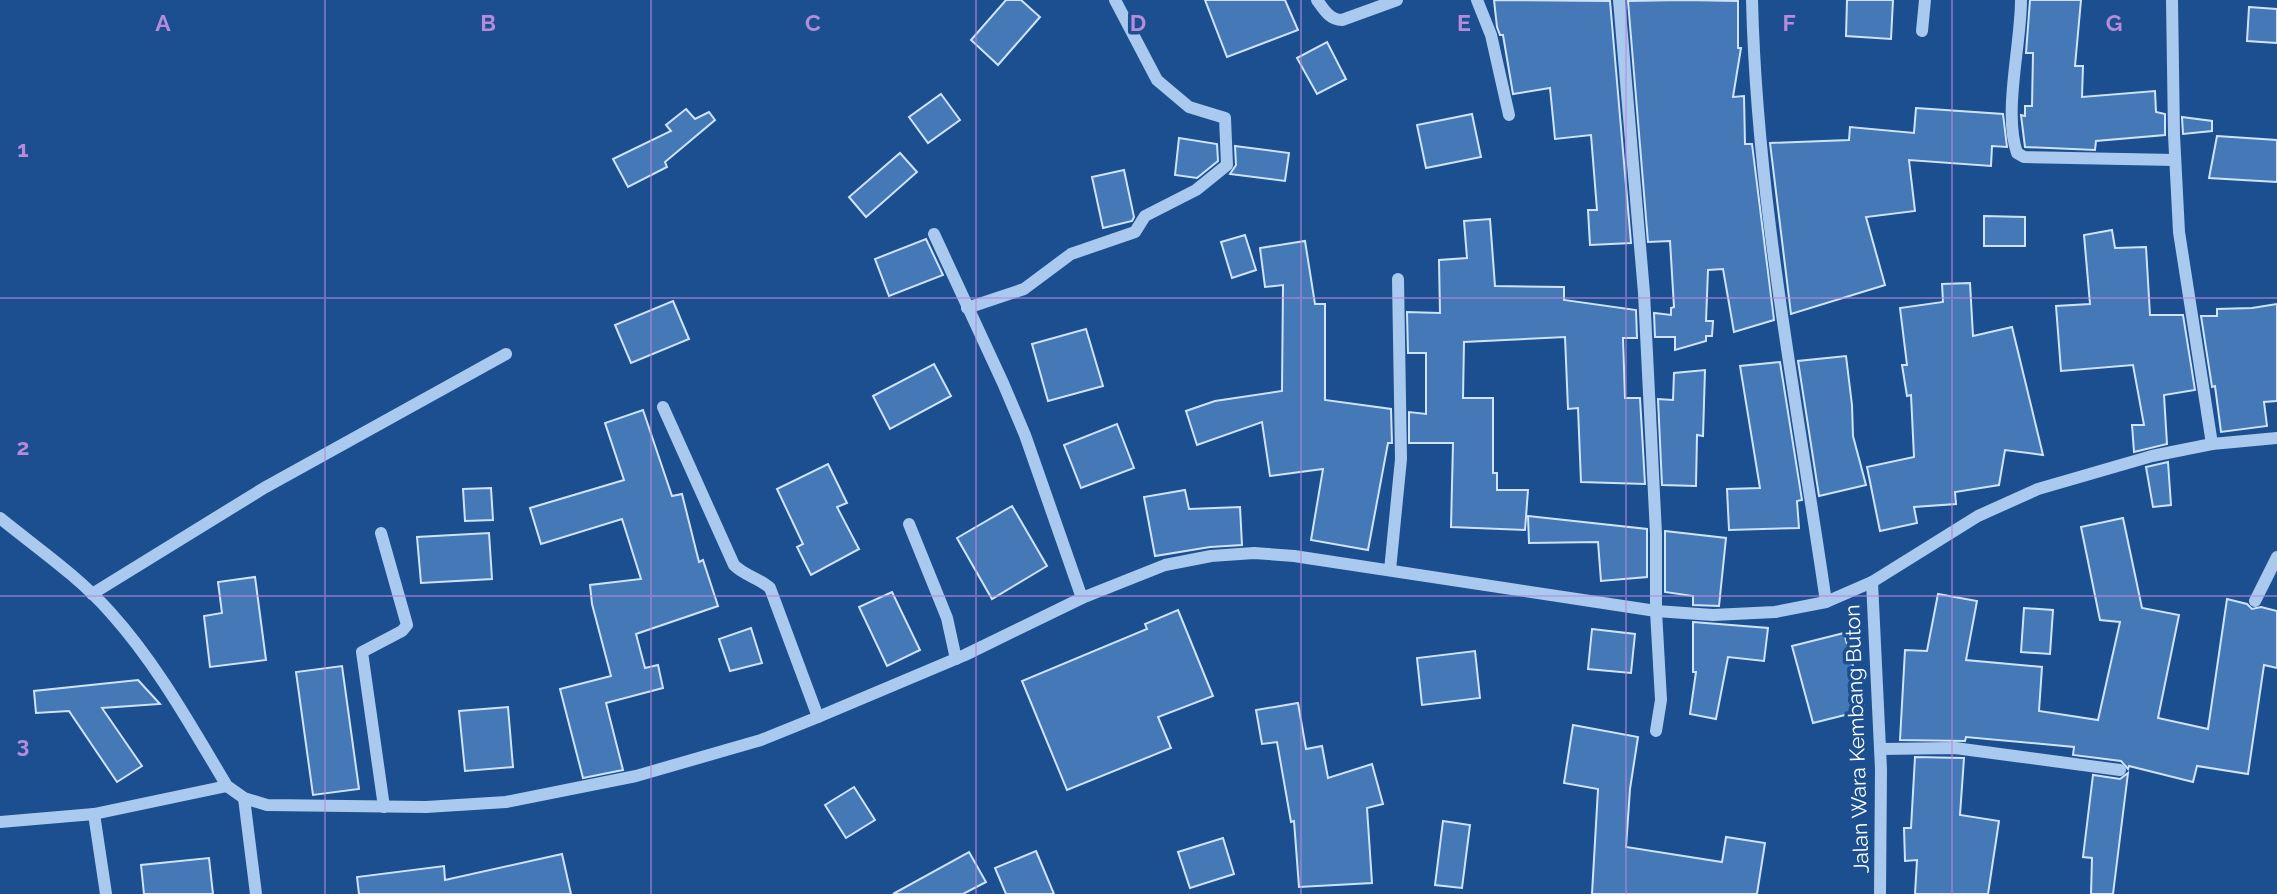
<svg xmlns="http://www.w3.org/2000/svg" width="2277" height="894" viewBox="0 0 2277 894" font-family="Raleway,sans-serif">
	<rect width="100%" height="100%" fill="#1b4f8f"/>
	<g fill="#4478b7" stroke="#cfe3fa" stroke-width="2">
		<polygon points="1006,0 1021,0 1040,17 998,65 971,40"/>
		<polygon points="1205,0 1285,0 1298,30 1227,57"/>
		<polygon points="1494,0 1610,1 1631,243 1590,245 1588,210 1597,210 1591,135 1555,139 1550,88 1513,94 1503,35 1500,35 1497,27"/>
		<polygon points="1683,0 1738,1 1738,48 1741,48 1733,97 1744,96 1745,144 1752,144 1774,320 1734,332 1723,269 1708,270 1706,321 1713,321 1712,336 1706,336 1706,341 1675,350 1675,337 1655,337 1654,313 1671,315 1671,308 1674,307 1670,241 1648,242 1628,1"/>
		<polygon points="1847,0 1893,0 1891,39 1846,36"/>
		<polygon points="2030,0 2081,0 2075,66 2083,66 2082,97 2155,91 2156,112 2165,114 2165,135 2096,141 2095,150 2025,147 2021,115 2025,116 2025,106 2032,106 2033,53 2026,53"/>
		<polygon points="2249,7 2277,9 2277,43 2247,41"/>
		<polygon points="1327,42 1346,79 1317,94 1297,58"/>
		<polygon points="941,94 960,120 928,143 909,117"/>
		<polygon points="1916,108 2003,114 2007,147 1992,146 1991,166 1909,160 1915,211 1866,217 1885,285 1791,314 1770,143 1849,140 1850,127 1914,133"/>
		<polygon points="686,109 695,119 709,112 715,120 665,162 667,167 628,187 613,159 671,131 666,125"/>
		<polygon points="1472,114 1481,157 1426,168 1417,125"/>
		<polygon points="2182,117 2212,121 2212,131 2183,134"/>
		<polygon points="2217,136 2277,140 2277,182 2209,178"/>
		<polygon points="1179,138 1217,144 1218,161 1197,178 1175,175"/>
		<polygon points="1235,146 1289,153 1285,181 1230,174 1236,165"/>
		<polygon points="900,153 917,172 866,217 849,197"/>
		<polygon points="1124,170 1134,217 1132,221 1103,228 1092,177"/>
		<polygon points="1984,216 2025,217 2025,246 1984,246"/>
		<polygon points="1490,219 1495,286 1564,287 1564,300 1636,310 1637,338 1623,338 1625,398 1640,398 1645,484 1581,482 1578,408 1568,409 1565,337 1464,342 1463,398 1493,398 1493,473 1497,473 1497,490 1528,490 1525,530 1451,527 1453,443 1409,443 1409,412 1426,414 1426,353 1408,353 1407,312 1440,313 1439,260 1467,258 1464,221"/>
		<polygon points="2112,230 2115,248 2146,247 2150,315 2183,315 2195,390 2164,395 2167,444 2134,452 2132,425 2144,425 2133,365 2061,371 2056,306 2090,304 2084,235"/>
		<polygon points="1245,235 1256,270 1232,278 1221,242"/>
		<polygon points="926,239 943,275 889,296 875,259"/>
		<polygon points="1305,241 1315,304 1325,304 1325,400 1391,409 1392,443 1388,443 1368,550 1311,540 1323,469 1270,476 1262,422 1197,445 1186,411 1215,401 1282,391 1283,285 1265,287 1260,248"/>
		<polygon points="1970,283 1973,336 2012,327 2043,455 2005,450 1999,485 1955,492 1956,504 1914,507 1917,523 1880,531 1867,467 1914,457 1911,395 1907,396 1902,365 1907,365 1900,308 1943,302 1942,284"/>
		<polygon points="673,301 689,339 631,363 615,325"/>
		<polygon points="2277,304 2277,401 2264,402 2267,426 2221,432 2215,386 2212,387 2201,316 2217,316 2217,309 2252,308"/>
		<polygon points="1086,329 1103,386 1048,401 1032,344"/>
		<polygon points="1846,356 1852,405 1853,436 1866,485 1819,496 1798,361"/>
		<polygon points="1780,362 1802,500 1797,501 1799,528 1729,530 1727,489 1760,488 1740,366"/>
		<polygon points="934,364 951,396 890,429 873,396"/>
		<polygon points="1705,370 1703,436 1697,435 1696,486 1662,485 1658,399 1673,400 1674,373"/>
		<polygon points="643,410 672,496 682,494 699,562 703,560 718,606 636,634 645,668 658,665 663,688 606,703 623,770 583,778 560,689 611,676 592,604 590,585 641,579 622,519 541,544 530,508 624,480 605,423"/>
		<polygon points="1117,424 1134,468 1081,488 1064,445"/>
		<polygon points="2168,462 2171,505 2153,507 2146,467"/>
		<polygon points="828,464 847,503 837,507 859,549 811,575 797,547 803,544 777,489"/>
		<polygon points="491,488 493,520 465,521 463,489"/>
		<polygon points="1185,490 1189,509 1240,507 1242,545 1210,547 1155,556 1144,497"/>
		<polygon points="1012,506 1047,566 992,599 957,538"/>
		<polygon points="1528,516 1647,529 1647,577 1601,581 1598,542 1529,543"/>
		<polygon points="2123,518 2142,608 2179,615 2158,718 2208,729 2227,599 2247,604 2252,609 2261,607 2277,611 2277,668 2264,665 2248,774 2197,766 2193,782 2129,766 2128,769 2121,761 2073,755 2074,747 1966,737 1965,741 1900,740 1905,650 1927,651 1938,594 1977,601 1966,660 2042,667 2039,711 2098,720 2120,622 2100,620 2081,527"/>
		<polygon points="1665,531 1726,538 1719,606 1693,605 1693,596 1665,592"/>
		<polygon points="489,533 492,579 421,583 417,537"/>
		<polygon points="255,577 266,660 210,667 204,616 222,613 218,582"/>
		<polygon points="892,592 920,650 887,666 859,607"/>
		<polygon points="2024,608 2053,610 2050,654 2021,652"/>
		<polygon points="1178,610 1213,696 1158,717 1171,748 1067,790 1022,681 1147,629 1145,624"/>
		<polygon points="1693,622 1768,628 1764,661 1728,657 1716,719 1690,714 1696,672 1693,672"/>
		<polygon points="751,628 762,663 730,671 719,639"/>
		<polygon points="1592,629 1635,634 1631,673 1588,669"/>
		<polygon points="1844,633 1865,710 1813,723 1792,646"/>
		<polygon points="1475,651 1480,698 1422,705 1417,658"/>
		<polygon points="342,666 359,789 313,795 296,672"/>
		<polygon points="138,680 160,704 102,708 142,766 117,782 69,711 36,713 34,691"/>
		<polygon points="1298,703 1306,749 1322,746 1328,778 1372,764 1383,804 1367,808 1372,883 1299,887 1294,821 1291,822 1277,742 1262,744 1256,710"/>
		<polygon points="508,707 513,767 465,771 459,711"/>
		<polygon points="1573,725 1638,737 1630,789 1626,847 1722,862 1726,837 1765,843 1757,894 1592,894 1598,789 1564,783"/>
		<polygon points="1915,757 1964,758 1960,815 1999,821 1988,894 1915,894 1917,860 1905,861 1904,828 1911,828"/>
		<polygon points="2128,773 2113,894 2091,894 2092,858 2083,857 2093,775 2120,779"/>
		<polygon points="854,787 875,820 846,838 825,805"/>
		<polygon points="1443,821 1470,825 1462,888 1435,885"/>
		<polygon points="1223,838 1234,874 1190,888 1178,852"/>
		<polygon points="1036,851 1054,894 1006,894 995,868"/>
		<polygon points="969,852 986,882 963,894 893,894"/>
		<polygon points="562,854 571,894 359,894 357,877 444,866 445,880"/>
		<polygon points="209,858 213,894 144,894 141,865"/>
	</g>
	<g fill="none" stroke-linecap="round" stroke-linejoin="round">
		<g stroke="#a9c9ee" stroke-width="12">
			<path d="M 1317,0 C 1324,10 1330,20 1342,20 L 1397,0"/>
			<polyline points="1477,0 1491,35 1509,115"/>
			<polyline points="1619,0 1644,293 1656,534 1656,611 1661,700 1656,731"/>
			<path d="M 1752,0 C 1757,203 1797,401 1826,602"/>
			<path d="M 2021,0 C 2021,45 2003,112 2017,153 L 2024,157 L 2175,160"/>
			<polyline points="2172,0 2174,135 2179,232 2212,444"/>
			<polyline points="1922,31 1925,0"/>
			<polyline points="934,234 1003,383 1025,435 1082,598"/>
			<polyline points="967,308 1024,289 1071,254 1135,232 1145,216 1196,190 1227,165 1225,118 1189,107 1157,80 1115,0"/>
			<path d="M 663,407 L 734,565 C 745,576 759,578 770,588 L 818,717"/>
			<path d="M 0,518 C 37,548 78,576 110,612 C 157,664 191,726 227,786 L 244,798 L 267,805 L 426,807 L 506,802 L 636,776 L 761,740 L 818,717 L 965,655 L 1082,598 L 1165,565 L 1211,556 L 1254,553 L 1294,556 L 1656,611 L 1713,615 L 1775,612 L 1826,602 L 1872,582 L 1978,516 L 2038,489 L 2152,456 L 2212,444 L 2277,438"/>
			<polyline points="909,524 947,618 956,659"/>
			<polyline points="381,533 407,625 402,631 362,652 384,807"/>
			<polyline points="1390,570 1401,459 1398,279"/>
			<polyline points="1872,582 1881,769 1880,894"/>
			<polyline points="92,594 264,488 506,354"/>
			<polyline points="2255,601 2277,557"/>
			<polyline points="1880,749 1955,748 2120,770"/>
			<polyline points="244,798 256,894"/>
			<polyline points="94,814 106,894"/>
			<polyline points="0,822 94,814 227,786"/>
		</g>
	</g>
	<path fill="none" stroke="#b68bdc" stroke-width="2" stroke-opacity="0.55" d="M 325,0 L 325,894M 651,0 L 651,894M 976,0 L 976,894M 1301,0 L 1301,894M 1626,0 L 1626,894M 1952,0 L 1952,894M 0,298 L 2277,298M 0,596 L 2277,596"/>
	<g text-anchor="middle" stroke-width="7" stroke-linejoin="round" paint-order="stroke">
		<g font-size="21" fill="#fff" stroke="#1b4f8f">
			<text transform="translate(1857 739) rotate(-92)" y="7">Jalan Wara Kembang Buton</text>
		</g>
	</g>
	<g font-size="23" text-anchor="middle" font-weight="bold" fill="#b68bdc" stroke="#1b4f8f" stroke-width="7" stroke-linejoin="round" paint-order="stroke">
		<text x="163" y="31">A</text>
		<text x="488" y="31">B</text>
		<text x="813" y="31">C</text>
		<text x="1138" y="31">D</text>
		<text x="1464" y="31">E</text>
		<text x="1789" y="31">F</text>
		<text x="2114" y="31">G</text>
		<text x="23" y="157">1</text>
		<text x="23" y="455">2</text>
		<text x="23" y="753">3</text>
	</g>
</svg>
